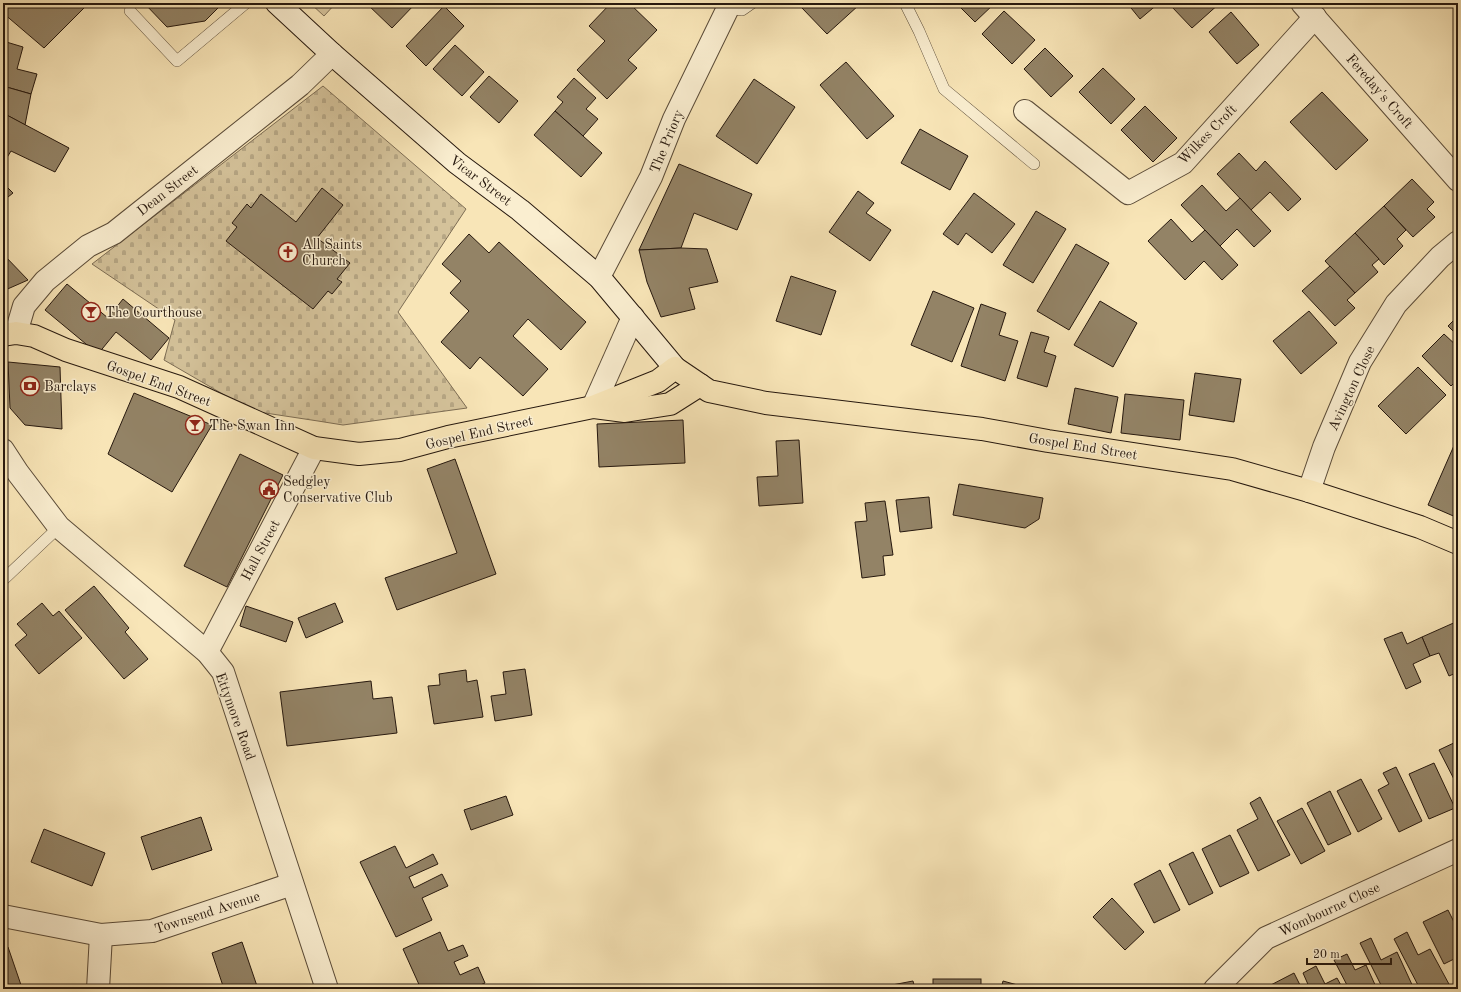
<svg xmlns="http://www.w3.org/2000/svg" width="1461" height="992" viewBox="0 0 1461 992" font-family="'Old Standard TT',serif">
	<defs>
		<pattern id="cemetery-stones" width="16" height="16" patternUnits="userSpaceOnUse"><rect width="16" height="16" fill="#d4c29a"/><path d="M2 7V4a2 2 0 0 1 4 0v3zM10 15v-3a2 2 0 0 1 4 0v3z" fill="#b6a684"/></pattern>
	</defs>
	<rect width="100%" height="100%" fill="#f8e5b7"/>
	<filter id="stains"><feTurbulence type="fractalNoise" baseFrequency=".005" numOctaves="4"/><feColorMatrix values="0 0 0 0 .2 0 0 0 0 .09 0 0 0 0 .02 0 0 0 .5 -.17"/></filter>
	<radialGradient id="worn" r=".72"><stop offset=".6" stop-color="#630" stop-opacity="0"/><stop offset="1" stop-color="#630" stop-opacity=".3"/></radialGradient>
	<g fill="url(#cemetery-stones)" stroke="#7d6d54">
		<polygon points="310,3 336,3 324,16"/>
		<polygon points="323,86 466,209 398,312 467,408 343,425 318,421 252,411 164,360 175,320 92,264"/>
	</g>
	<g fill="#938366" stroke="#26180e">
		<polygon points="3,3 89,3 44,48 3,13"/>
		<polygon points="144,3 223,3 205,21 167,27"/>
		<polygon points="366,3 416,3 392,28"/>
		<polygon points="611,3 629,3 657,30 628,60 637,68 607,99 577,70 605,41 589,26"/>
		<polygon points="808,3 858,3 859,5 827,34 802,8"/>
		<polygon points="956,3 995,3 975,22"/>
		<polygon points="1127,3 1159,3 1140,19"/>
		<polygon points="1176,3 1220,3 1192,28 1172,7"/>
		<polygon points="444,6 464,26 426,66 406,46"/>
		<polygon points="1004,11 1035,40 1012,64 982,34"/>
		<polygon points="1231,12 1259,45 1237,64 1209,32"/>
		<polygon points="3,41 23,47 17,69 37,74 31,94 3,86"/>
		<polygon points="455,45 484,72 462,96 433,69"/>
		<polygon points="1045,48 1073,76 1051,97 1024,69"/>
		<polygon points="846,62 894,116 867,139 820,85"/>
		<polygon points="1103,68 1135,99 1111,124 1079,92"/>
		<polygon points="489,76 518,101 499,123 470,97"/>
		<polygon points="574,78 596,98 586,109 598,119 583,136 555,111 563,102 557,97"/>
		<polygon points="754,79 795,107 757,164 716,136"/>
		<polygon points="3,86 31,94 25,125 3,113"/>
		<polygon points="1322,92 1368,140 1336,170 1290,122"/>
		<polygon points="1145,106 1177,138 1153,162 1121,130"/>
		<polygon points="555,111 602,153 581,177 534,135"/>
		<polygon points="3,113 69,148 55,172 11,151 3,164"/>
		<polygon points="920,129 968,156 950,190 901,163"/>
		<polygon points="1239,153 1256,171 1265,161 1301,199 1288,211 1270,192 1251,210 1217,174"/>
		<polygon points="679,164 752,194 737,230 694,213 681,248 639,250"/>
		<polygon points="1412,179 1434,202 1427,209 1435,217 1413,237 1384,206"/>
		<polygon points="3,183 13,193 3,201"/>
		<polygon points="1202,185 1226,211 1240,198 1271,231 1254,247 1237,229 1220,246 1181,205"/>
		<polygon points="322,188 343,205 317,238 350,263 337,279 342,282 332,294 328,291 313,309 226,241 237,227 232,223 247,204 251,208 261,194 296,222"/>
		<polygon points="858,191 874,203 866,213 891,230 870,261 829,232"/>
		<polygon points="974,193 1015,224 992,253 966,233 958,245 943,234"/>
		<polygon points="1384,206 1406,230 1397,239 1403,246 1384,265 1355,233"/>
		<polygon points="1036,211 1066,229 1033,283 1003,265"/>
		<polygon points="1171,219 1192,242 1205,230 1238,265 1222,280 1204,261 1185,280 1148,241"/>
		<polygon points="1355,233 1379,259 1372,265 1378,272 1355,293 1325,261"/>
		<polygon points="469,234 489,253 499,242 586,322 561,350 528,319 513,336 548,369 523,396 480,357 470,369 441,342 469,311 450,293 461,281 442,264"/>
		<polygon points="1076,244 1109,263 1069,330 1037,311"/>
		<polygon points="681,248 707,249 718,282 689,288 695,309 661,317 647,282 639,250"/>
		<polygon points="3,254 28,280 3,291"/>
		<polygon points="1330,266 1355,293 1347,300 1355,308 1335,326 1302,291"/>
		<polygon points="791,276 836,291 821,335 776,321"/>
		<polygon points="67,284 108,318 123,299 169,338 151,360 116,332 98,354 45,310"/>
		<polygon points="933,291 974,308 952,362 911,345"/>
		<polygon points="1100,301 1137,323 1113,367 1074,345"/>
		<polygon points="981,304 1006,313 999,335 1018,341 1005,381 961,366"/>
		<polygon points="1309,311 1337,343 1301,374 1273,341"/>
		<polygon points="1458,316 1458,336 1448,326"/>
		<polygon points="1031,332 1049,337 1044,352 1056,356 1047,387 1017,378"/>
		<polygon points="1444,334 1458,347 1458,379 1451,386 1422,356"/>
		<polygon points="8,362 60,367 62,429 25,425 10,408"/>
		<polygon points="1418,367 1446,395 1406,434 1378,406"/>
		<polygon points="1195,373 1241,379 1234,422 1189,415"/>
		<polygon points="1075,388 1118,397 1111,433 1068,424"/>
		<polygon points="134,393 212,425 172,492 108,454"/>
		<polygon points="1125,394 1184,400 1180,440 1121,433"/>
		<polygon points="683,420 685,463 599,467 597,424"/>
		<polygon points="799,440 803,503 759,506 757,477 778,476 776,441"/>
		<polygon points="1456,441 1458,442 1458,518 1428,505"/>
		<polygon points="240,454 283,475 227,587 184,566"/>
		<polygon points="455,459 496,574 397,610 385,578 457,553 427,469"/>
		<polygon points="959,484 1043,498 1039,519 1025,528 953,515"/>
		<polygon points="929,497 932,528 900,532 896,500"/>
		<polygon points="885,501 893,555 883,556 885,575 862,578 855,522 867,521 865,503"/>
		<polygon points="94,586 129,628 125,632 148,659 124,679 65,610"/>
		<polygon points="42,603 53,616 59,611 82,638 39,674 15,645 27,635 17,624"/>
		<polygon points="335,603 343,622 306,638 298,618"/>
		<polygon points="246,606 293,622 286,642 240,626"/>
		<polygon points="1458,621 1458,672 1449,676 1439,653 1430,656 1422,637"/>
		<polygon points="1402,632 1407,644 1422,637 1430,656 1413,664 1421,682 1406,689 1384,639"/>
		<polygon points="525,669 532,715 495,721 491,696 506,694 503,672"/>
		<polygon points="466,670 467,682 477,680 483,717 434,724 428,686 440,685 439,674"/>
		<polygon points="371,681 373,699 392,697 397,733 287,746 280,692"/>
		<polygon points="1458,741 1458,787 1439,750"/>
		<polygon points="1434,763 1455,808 1429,819 1409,774"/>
		<polygon points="1396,767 1422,821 1399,832 1378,790 1389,784 1383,773"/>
		<polygon points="1361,779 1382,819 1358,832 1337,791"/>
		<polygon points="1330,791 1351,834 1328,845 1307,803"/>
		<polygon points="506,796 513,815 471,830 464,810"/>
		<polygon points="1260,797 1290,855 1258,871 1237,830 1258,819 1250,803"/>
		<polygon points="1302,808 1325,851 1301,864 1277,821"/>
		<polygon points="201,817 212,850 152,870 141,837"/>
		<polygon points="44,829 105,853 92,886 31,862"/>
		<polygon points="1230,835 1249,873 1220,887 1202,849"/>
		<polygon points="395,846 406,868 433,854 438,864 409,877 414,888 442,874 448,886 422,898 432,920 396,937 360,862"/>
		<polygon points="1193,852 1213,893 1189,905 1169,864"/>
		<polygon points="1160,870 1180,910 1154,923 1134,884"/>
		<polygon points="1112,898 1144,932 1125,950 1093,917"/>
		<polygon points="1448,910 1458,930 1458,957 1444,964 1423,922"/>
		<polygon points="440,932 448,951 463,945 468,956 454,962 460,975 478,967 485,983 471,989 421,989 403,949"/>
		<polygon points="1407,932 1418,955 1430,949 1450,986 1444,989 1420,989 1394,939"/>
		<polygon points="1371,938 1381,960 1397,952 1414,989 1383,989 1360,943"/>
		<polygon points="242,942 258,989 224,989 212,953"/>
		<polygon points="8,947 21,985 12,989 3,989 3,949"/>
		<polygon points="1347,954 1355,970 1366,965 1377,989 1349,989 1334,960"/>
		<polygon points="1316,966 1325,984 1337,978 1343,989 1310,989 1303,973"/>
		<polygon points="1294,973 1302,989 1268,989 1267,987"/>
		<rect x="933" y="979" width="48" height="10"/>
		<polygon points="913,981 915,989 871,989"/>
		<polygon points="1003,981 1032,989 1001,989"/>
	</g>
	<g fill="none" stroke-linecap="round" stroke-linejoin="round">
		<g stroke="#5a4b38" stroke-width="12">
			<g id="service">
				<polyline points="905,3 919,31 944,89 1034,164"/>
				<polyline points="728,8 742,10 752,3"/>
				<polyline points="130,11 177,61 246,3"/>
				<polyline points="3,580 59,527"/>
			</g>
		</g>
		<g stroke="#5a4b38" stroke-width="24">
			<g id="minor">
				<polyline points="1302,3 1458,180"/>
				<polyline points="1025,111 1128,193 1183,163 1315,17"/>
				<polyline points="599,277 651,177 674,119 728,8 727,3"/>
				<polyline points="16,333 24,306 45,281 88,246 114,233 300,85 332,54"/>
				<polyline points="3,450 18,473 59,527 207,652 223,672 327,989"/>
				<polyline points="1309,491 1324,447 1360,362 1396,304 1440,257 1458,242"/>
				<polyline points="207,652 314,448"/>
				<polyline points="3,916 101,935 152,931 292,884"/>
				<polyline points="98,989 101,935"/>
				<polyline points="1215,989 1266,938 1458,850"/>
			</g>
		</g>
		<g stroke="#5a4b38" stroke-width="24">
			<polyline id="tertiary" points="593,407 633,317"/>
		</g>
		<g stroke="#26180e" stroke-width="24">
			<polyline id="secondary" points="277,3 332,54 457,163 520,210 599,277 675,368"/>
		</g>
		<g stroke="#26180e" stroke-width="24">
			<g id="primary">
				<polyline points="3,335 16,333 34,336 66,350 179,387 314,448 359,454 400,450 448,437 593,407 658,381 675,368 709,391 766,403 982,429 1048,441 1232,469 1309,491 1420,527 1458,543"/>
				<polyline points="594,407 625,411 670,404 700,385"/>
			</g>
		</g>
		<use href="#service" stroke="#faeed0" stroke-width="11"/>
		<use href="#minor" stroke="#faeed0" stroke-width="22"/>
		<use href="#tertiary" stroke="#faeed0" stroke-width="22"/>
		<use href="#secondary" stroke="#faeed0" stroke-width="22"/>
		<use href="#primary" stroke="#f8e5b7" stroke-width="22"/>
	</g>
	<defs>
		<g id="church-ring" transform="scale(1)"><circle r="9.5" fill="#faeed0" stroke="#8f2418" stroke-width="1.5"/><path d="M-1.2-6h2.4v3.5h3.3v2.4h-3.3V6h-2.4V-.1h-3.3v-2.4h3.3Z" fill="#8f2418"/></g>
		<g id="bar-ring" transform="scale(1)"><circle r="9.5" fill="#faeed0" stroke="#8f2418" stroke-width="1.5"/><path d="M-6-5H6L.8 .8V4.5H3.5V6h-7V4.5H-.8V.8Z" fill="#8f2418"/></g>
		<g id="bank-ring" transform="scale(1)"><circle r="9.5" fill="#faeed0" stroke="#8f2418" stroke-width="1.5"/><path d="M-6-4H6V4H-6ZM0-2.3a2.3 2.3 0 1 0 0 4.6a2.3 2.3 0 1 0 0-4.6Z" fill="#8f2418"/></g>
		<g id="civic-ring" transform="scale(1)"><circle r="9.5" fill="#faeed0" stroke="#8f2418" stroke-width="1.5"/><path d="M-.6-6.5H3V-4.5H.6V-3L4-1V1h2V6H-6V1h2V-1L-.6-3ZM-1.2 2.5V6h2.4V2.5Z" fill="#8f2418"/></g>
	</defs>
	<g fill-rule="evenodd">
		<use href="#church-ring" x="288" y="252"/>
		<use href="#bar-ring" x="91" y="312"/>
		<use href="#bank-ring" x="30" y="386"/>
		<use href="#bar-ring" x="195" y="425"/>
		<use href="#civic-ring" x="269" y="489"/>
	</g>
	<g text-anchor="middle" stroke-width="3" stroke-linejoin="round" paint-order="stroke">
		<g font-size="14" fill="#26180e" stroke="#faeed0">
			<text transform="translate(1380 91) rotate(49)" y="5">Fereday's Croft</text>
			<text transform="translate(1207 134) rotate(-46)" y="5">Wilkes Croft</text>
			<text transform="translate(666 141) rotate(-68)" y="5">The Priory</text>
			<text transform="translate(481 180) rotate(37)" y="5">Vicar Street</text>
			<text transform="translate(167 190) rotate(-38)" y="5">Dean Street</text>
			<text transform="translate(159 383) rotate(20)" y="5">Gospel End Street</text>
			<text transform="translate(1351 388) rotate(-65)" y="5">Avington Close</text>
			<text transform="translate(479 432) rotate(-13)" y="5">Gospel End Street</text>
			<text transform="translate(1083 446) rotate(9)" y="5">Gospel End Street</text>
			<text transform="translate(260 550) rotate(-62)" y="5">Hall Street</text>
			<text transform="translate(236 716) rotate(70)" y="5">Ettymore Road</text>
			<text transform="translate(1329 909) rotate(-25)" y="5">Wombourne Close</text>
			<text transform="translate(207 912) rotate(-18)" y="5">Townsend Avenue</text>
		</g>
		<g font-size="14" fill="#26180e" stroke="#faeed0" text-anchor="start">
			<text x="302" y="249">All Saints<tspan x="302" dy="16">Church</tspan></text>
			<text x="105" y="317">The Courthouse</text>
			<text x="44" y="391">Barclays</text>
			<text x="209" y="430">The Swan Inn</text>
			<text x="283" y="486">Sedgley<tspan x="283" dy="16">Conservative Club</tspan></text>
		</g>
	</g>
	<rect width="1461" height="992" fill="none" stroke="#f8e5b7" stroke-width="16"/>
	<rect x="4" y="4" width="1453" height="984" fill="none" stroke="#26180e" stroke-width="2"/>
	<rect x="8" y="8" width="1445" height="976" fill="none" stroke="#26180e"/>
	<path d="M1307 958v6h84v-6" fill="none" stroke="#26180e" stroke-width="2"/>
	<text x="1313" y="958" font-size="12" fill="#26180e" stroke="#faeed0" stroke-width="3" paint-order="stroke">20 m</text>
	<rect width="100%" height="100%" filter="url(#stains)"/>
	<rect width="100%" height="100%" fill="url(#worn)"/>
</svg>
